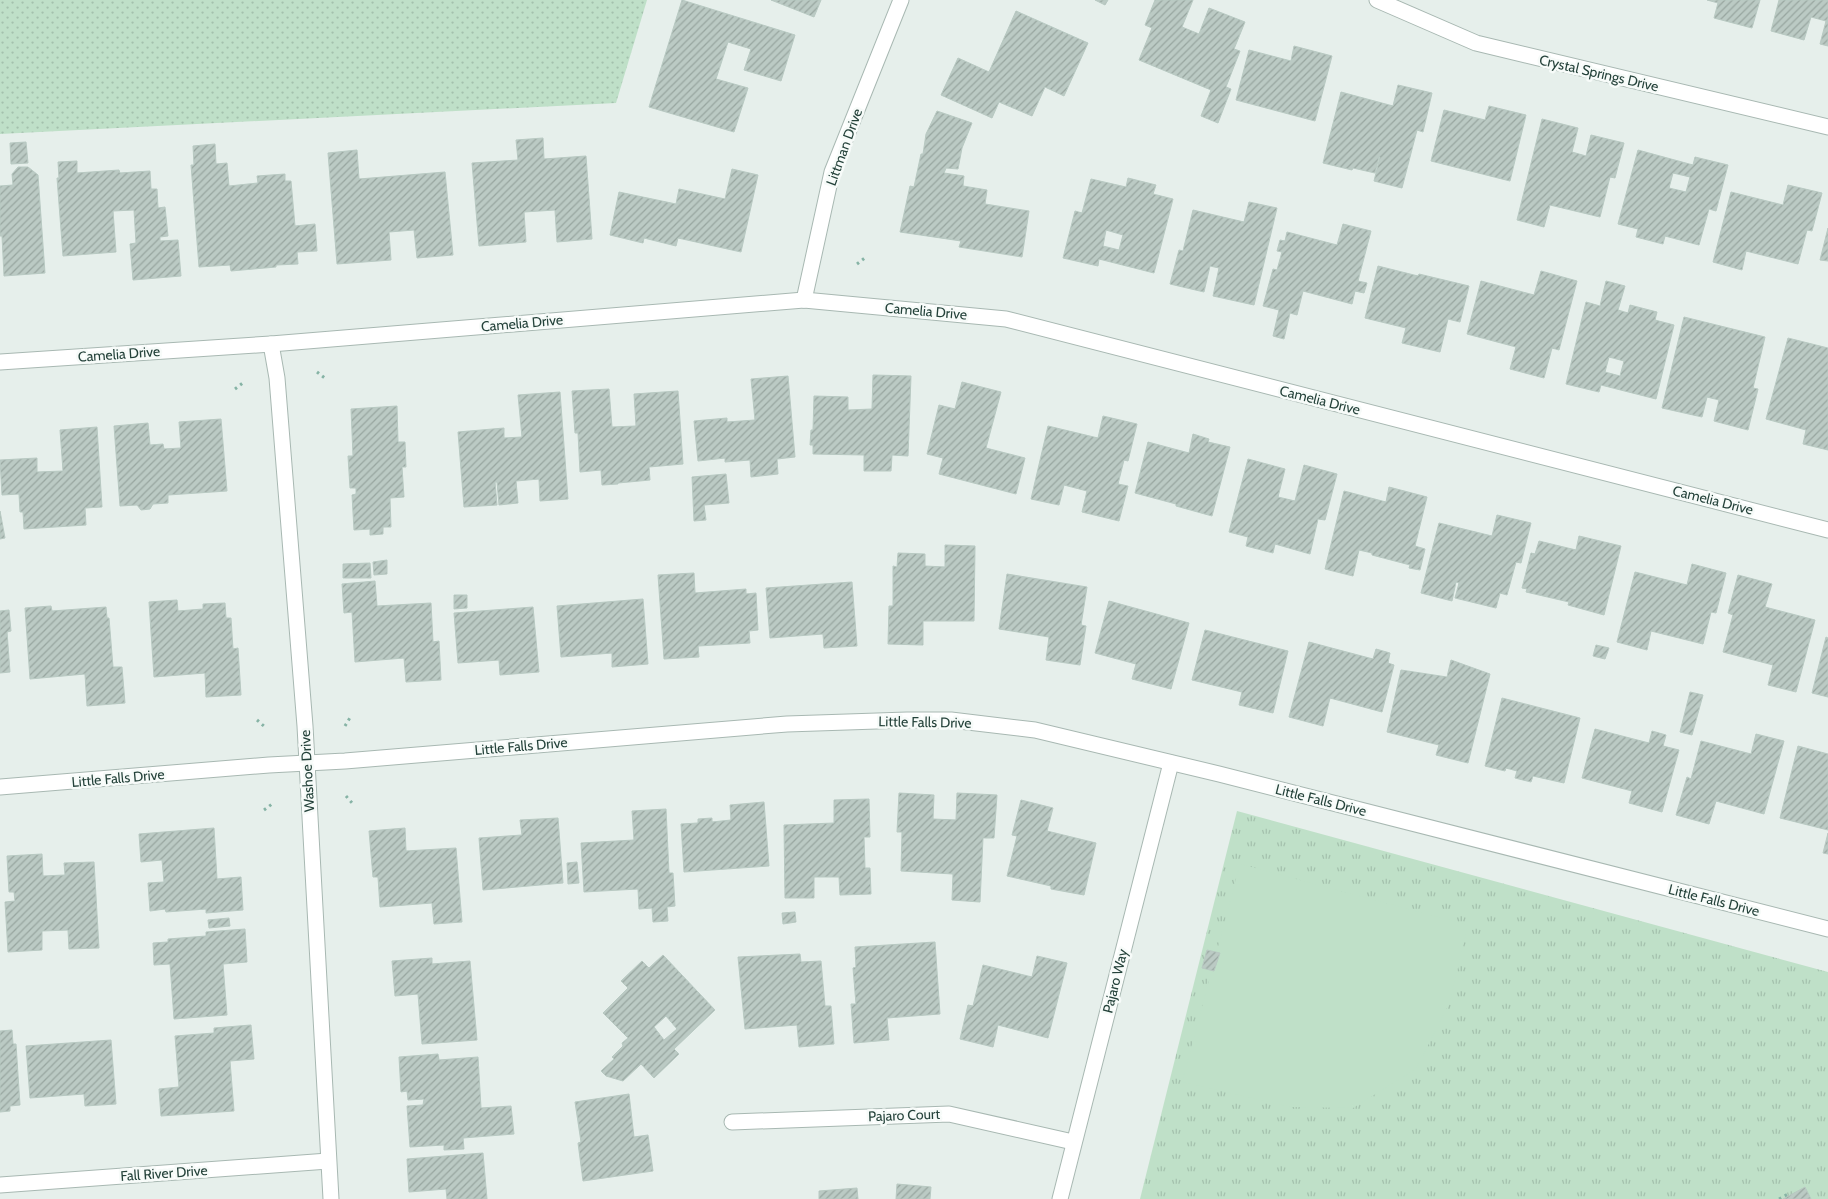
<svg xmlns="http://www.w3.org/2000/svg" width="1828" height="1199" viewBox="0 0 1828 1199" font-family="Cabin,sans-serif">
	<defs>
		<pattern id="grass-dots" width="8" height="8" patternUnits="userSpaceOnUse" patternTransform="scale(1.25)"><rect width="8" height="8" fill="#bfe0c8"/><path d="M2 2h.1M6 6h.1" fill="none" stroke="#a4c1ad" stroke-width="1.8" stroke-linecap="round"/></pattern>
		<pattern id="park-tufts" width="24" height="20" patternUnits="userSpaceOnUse" patternTransform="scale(1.25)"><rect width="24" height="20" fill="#bfe0c8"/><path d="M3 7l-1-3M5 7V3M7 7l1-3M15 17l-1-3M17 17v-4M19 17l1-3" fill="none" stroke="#a4c1ad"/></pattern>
		<pattern id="building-hatch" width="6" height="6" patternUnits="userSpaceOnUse" patternTransform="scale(1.25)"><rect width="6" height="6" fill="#bbcac4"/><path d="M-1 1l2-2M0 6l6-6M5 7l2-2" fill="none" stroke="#98a6a0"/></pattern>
	</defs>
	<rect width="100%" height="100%" fill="#e6efeb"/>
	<polygon fill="url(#grass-dots)" points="0,0 647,0 616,103 0,134"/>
	<polygon fill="url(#park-tufts)" points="1237,811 1828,972 1828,1199 1140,1199"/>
	<polygon fill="#bfe0c8" points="1240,864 1468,925 1450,1002 1416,1069 1353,1108 1291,1107 1182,1082"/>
	<g fill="url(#building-hatch)" stroke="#b8c9c2" fill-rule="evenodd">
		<polygon points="682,0 795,35 781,81 744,70 751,49 728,42 716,79 748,88 734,132 649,107"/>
		<polygon points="771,0 821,0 814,17"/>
		<polygon points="1095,0 1108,0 1105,5"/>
		<polygon points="1155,0 1193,0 1182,27 1199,34 1209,8 1245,22 1234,49 1240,51 1226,87 1231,89 1218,123 1201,116 1211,90 1139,60 1152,28 1145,25"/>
		<polygon points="1707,0 1760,0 1752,28 1714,18 1718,3"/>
		<polygon points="1779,0 1828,0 1828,46 1820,44 1826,21 1811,17 1804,40 1771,31"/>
		<polygon points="1016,11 1088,43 1064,96 1045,87 1032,116 999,102 992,118 941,95 958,58 989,72"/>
		<polygon points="1294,46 1332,56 1315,121 1236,100 1249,50 1291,61"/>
		<polygon points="1398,85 1432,93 1423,132 1417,130 1402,188 1374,181 1380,157 1379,157 1375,173 1353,168 1352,170 1323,163 1341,92 1393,106"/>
		<polygon points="1489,106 1526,115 1510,181 1431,161 1444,110 1485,120"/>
		<polygon points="937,111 972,123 962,148 958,169 946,168 944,173 964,176 963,186 987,190 985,204 1029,211 1022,257 959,247 961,241 900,232 910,186 914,187 921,154 923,154 926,134"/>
		<polygon points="1542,119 1578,128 1572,152 1586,156 1591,135 1624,143 1615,178 1610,177 1600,217 1550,205 1544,227 1517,220"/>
		<polygon points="543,138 544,159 586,156 592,239 557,242 555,210 524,212 526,242 479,246 472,163 518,160 516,140"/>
		<polygon points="26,142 28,163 11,164 10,143"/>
		<polygon points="215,144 216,164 227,163 229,186 258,183 257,176 285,174 285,181 291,181 295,226 315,224 317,251 297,252 298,264 276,265 276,267 231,271 230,265 199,267 191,165 194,165 193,146"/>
		<polygon points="357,150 359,179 445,172 453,255 417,258 414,230 389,232 391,260 337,264 328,153"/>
		<path d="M 1638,150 L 1693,165 L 1695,157 L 1728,165 L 1716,211 L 1709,209 L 1699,245 L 1665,236 L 1663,244 L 1636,237 L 1638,229 L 1618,224 ZM 1673,173 L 1690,177 L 1686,192 L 1669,188 Z"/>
		<polygon points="77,161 77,173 119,170 120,173 150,171 151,189 157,189 158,208 165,207 168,236 160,237 160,241 178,240 181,276 133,280 130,244 136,243 134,210 113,211 116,252 63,256 57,178 59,178 58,162"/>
		<polygon points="18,167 28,167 38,175 45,273 4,276 2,236 0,236 0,186 13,185 12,174"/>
		<polygon points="732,169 758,175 741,252 678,238 676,246 644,238 643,243 610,235 619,192 676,204 679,189 725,199"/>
		<path d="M 1128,178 L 1156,185 L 1153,194 L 1173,199 L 1154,273 L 1099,259 L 1098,266 L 1063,258 L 1075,211 L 1082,213 L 1091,179 L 1126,187 ZM 1106,230 L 1123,235 L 1119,250 L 1103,246 Z"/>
		<polygon points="1788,185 1822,193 1812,231 1807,230 1798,264 1746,251 1742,270 1713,262 1731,192 1783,205"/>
		<polygon points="1249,202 1277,208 1254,305 1213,296 1219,268 1210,266 1204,292 1170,284 1179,250 1183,251 1193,210 1244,222"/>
		<polygon points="1343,224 1371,231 1358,281 1367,283 1364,293 1355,291 1352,304 1303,291 1297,315 1290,313 1284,339 1273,336 1279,310 1263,306 1273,269 1277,270 1282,252 1277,251 1280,240 1285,241 1287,232 1337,245"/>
		<polygon points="1828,228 1828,261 1820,260"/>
		<polygon points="1378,266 1418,276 1419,274 1469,286 1460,322 1448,319 1440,352 1402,343 1406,328 1365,318"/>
		<polygon points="1541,271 1577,281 1559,350 1552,348 1544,378 1510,369 1516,347 1467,334 1481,281 1534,295"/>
		<path d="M 1606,281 L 1625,286 L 1618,310 L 1628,313 L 1630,305 L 1657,312 L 1655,320 L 1674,325 L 1656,399 L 1601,385 L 1599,392 L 1566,384 L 1586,302 L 1600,306 ZM 1609,357 L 1624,361 L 1620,376 L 1605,372 Z"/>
		<polygon points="1684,317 1765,337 1753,388 1758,389 1748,430 1714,421 1719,400 1707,397 1702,417 1662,408"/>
		<polygon points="1788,338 1828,348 1828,450 1803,444 1806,430 1766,419"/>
		<polygon points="873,375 911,376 908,456 892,455 891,471 864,471 864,455 813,454 813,445 810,445 811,430 813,430 814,396 848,397 848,410 872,409"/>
		<polygon points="788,376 795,457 777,459 778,474 751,477 750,460 725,462 725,458 698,461 694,421 727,418 727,422 755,420 751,379"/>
		<polygon points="962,382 1001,392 986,448 1025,458 1016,494 939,474 943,458 927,454 939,405 955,409"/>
		<polygon points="609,389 612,427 636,426 634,394 678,391 683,464 649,467 650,480 618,483 618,484 602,485 601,470 580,472 578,433 575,433 572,391"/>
		<polygon points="560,392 568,499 540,501 539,479 516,481 518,503 499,505 497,482 495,482 497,505 464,507 458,432 504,428 504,438 522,437 518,395"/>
		<polygon points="397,406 398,442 405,442 406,467 402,467 404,497 390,498 391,527 383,527 383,534 370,535 370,529 354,530 352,495 356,494 356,488 350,488 348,456 353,456 351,409"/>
		<polygon points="1103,416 1137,424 1128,461 1124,460 1118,484 1128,486 1119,521 1082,512 1087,491 1064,485 1059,505 1031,499 1048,426 1098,438"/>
		<polygon points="221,419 227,491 168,495 168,503 153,504 150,509 141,510 137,505 120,506 114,426 148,423 150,445 163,444 164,449 181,448 179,422"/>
		<polygon points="97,427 102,507 85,508 86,525 24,529 23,512 20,512 19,494 2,495 0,460 37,458 37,472 63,471 60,430"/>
		<polygon points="1193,434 1209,439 1208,442 1230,447 1212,516 1176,506 1176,504 1135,493 1148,442 1189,453"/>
		<polygon points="1248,459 1285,469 1278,497 1295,501 1304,465 1337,474 1325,520 1318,519 1310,554 1275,544 1273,553 1246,546 1248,537 1229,532"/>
		<polygon points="726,474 729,503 704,505 706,520 694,521 692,477"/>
		<polygon points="1389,487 1427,497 1415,546 1425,549 1420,570 1409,568 1410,565 1372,555 1372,553 1359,550 1353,576 1325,569 1344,491 1386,502"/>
		<polygon points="0,511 5,538 0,539"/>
		<polygon points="1497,515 1531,523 1521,563 1516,562 1507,595 1500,593 1496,608 1455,598 1459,583 1456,582 1452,601 1421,593 1439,523 1492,536"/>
		<polygon points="1579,536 1621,546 1604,615 1568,605 1569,602 1526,592 1527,589 1522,588 1531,553 1535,554 1539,541 1576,550"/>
		<polygon points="945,545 975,546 974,621 923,621 923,645 888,644 889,606 893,606 893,566 897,567 898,553 925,554 925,566 945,567"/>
		<polygon points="387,560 387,574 374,575 373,562"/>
		<polygon points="370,563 371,578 343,578 343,564"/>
		<polygon points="1692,564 1726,573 1716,613 1711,612 1703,644 1651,631 1647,650 1617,642 1635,572 1687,585"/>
		<polygon points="694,573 695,593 746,589 746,594 756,593 758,630 749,631 750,643 698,646 699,657 664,659 658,575"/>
		<polygon points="1007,574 1087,587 1081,625 1086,626 1080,665 1046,660 1049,637 999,629"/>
		<polygon points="1738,575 1772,584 1765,607 1815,620 1796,692 1768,685 1773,665 1723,652 1733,615 1728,613"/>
		<polygon points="375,581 377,606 431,603 433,642 439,641 441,680 406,682 404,658 355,662 352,612 344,613 342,584"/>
		<polygon points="852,582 857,646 824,648 823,634 770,638 766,588"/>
		<polygon points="454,595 467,595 467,608 454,609"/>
		<polygon points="643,599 648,664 612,667 612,653 561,657 557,606"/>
		<polygon points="177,600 178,611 203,609 203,604 225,603 226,618 231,618 233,649 238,648 241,695 206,697 205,673 154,677 149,602"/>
		<polygon points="1109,601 1189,623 1171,689 1132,679 1136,664 1095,653"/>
		<polygon points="51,606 52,611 106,607 107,618 109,618 113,667 122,667 125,703 87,706 85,674 30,679 25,608"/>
		<polygon points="533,607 539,672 500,675 499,660 458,663 454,613"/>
		<polygon points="9,610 11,631 7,632 10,672 0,673 0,611"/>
		<polygon points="1205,630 1288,651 1273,713 1239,705 1242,692 1192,680"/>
		<polygon points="1826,637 1828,638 1828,697 1812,693"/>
		<polygon points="1309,642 1373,659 1376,649 1390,653 1388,663 1394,665 1382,712 1330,698 1323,726 1289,717"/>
		<polygon points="1596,645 1609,648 1605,659 1593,656"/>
		<polygon points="1451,660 1490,674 1468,763 1436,755 1439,745 1387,732 1401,670 1447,677"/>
		<polygon points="1690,692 1703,695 1692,735 1680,732"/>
		<polygon points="1502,698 1580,718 1564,783 1533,776 1531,782 1515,778 1517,771 1506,768 1505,771 1485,766"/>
		<polygon points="1595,729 1649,743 1652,731 1666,735 1663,746 1679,750 1662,812 1629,803 1632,791 1582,778"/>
		<polygon points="1756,734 1784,741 1764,814 1716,801 1709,824 1676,815 1687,777 1691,779 1701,741 1751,754"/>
		<polygon points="1798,746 1828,754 1828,830 1780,818"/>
		<polygon points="899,793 934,795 933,819 956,820 957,793 997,795 994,838 983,838 980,902 952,900 953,874 901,871 902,832 897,832"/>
		<polygon points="869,799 870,837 864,837 865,868 870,868 871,894 840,895 839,877 814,877 814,898 785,898 784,825 834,823 834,800"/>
		<polygon points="1021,800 1053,808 1047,831 1096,843 1084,895 1051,889 1051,886 1007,876 1017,836 1012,835"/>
		<polygon points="764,802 769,866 684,872 681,824 698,823 698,819 712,818 712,822 731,820 730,805"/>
		<polygon points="666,809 669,873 673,873 675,906 667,907 668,921 653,922 652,908 639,909 638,889 584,892 581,843 634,840 632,811"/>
		<polygon points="558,818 563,883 483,890 479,838 522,835 520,820"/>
		<polygon points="214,828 217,879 241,877 243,910 206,913 206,909 166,912 165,909 150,911 148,883 164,882 162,860 141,862 139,834"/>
		<polygon points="405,828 406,851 456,848 462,922 434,924 432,903 380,907 378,877 373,877 369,831"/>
		<polygon points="1828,833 1828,854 1823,853"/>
		<polygon points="42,854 43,876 65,875 64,863 94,862 99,948 69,949 68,930 42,931 42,950 8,952 5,902 15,901 14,892 9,892 7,856"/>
		<polygon points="577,862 579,883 568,884 567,863"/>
		<polygon points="795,912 796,922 783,924 782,913"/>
		<polygon points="229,918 230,926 209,928 208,920"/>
		<polygon points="245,929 247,962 223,964 227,1015 174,1019 170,964 154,965 153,943 168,942 168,939 206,936 206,932"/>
		<polygon points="935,942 940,1014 887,1018 889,1040 854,1043 851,1004 856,1004 853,968 856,967 855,947"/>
		<polygon points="1207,950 1220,953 1214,971 1202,968"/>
		<polygon points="800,954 801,962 821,961 825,1006 831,1006 834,1044 799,1047 797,1025 745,1029 738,957"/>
		<path d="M 663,955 L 715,1010 L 674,1049 L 679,1054 L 654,1078 L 641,1064 L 623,1081 L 606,1076 L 601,1071 L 614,1059 L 612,1057 L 623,1046 L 622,1043 L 628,1038 L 603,1013 L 628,988 L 621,981 L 642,961 L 649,968 ZM 666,1016 L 677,1029 L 664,1040 L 654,1027 Z"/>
		<polygon points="1037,956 1067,963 1048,1038 998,1025 993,1047 960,1039 968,1005 973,1006 983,965 1032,977"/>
		<polygon points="432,958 432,964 470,961 477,1040 422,1044 418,994 395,996 392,961"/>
		<polygon points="251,1025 254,1059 230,1061 234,1111 161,1116 159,1089 179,1087 175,1036 214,1033 214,1028"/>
		<polygon points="12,1030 13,1044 16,1044 20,1105 10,1106 10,1111 0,1112 0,1031"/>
		<polygon points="111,1040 116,1104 85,1106 84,1094 30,1098 26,1046"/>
		<polygon points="438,1054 439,1060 478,1057 481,1108 511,1106 514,1134 463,1138 464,1149 444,1150 444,1145 410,1147 407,1106 423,1105 424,1099 408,1100 407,1091 401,1092 399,1057"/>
		<polygon points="629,1094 634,1137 648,1135 653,1171 583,1181 578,1143 581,1142 575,1102"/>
		<polygon points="483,1153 487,1199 447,1199 446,1189 409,1192 407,1159"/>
		<polygon points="897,1184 931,1187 930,1199 896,1199"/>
		<polygon points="1805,1187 1811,1199 1783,1199"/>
		<polygon points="857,1188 858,1199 819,1199 819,1191"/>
	</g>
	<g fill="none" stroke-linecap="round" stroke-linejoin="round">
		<g stroke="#a8b8b2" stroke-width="17">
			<g id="minor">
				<polyline points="1377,0 1476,43 1828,127"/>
				<polyline points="804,300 832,172 901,0"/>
				<polyline points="271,344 277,378 305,726 331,1199"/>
				<polyline points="0,362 271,344 804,300 1006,319 1828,530"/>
				<polyline points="0,787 269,765 345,761 787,724 907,720 951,720 1035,730 1219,774 1828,929"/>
				<polyline points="732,1122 949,1114 1073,1142"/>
				<polyline points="0,1185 328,1161"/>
				<polyline points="1060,1199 1171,763"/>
			</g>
		</g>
		<g stroke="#86b3a5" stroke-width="3" stroke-dasharray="2.5 4" stroke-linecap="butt">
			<polyline points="857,264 866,257"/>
			<polyline points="317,372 326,379"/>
			<polyline points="235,389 244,382"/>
			<polyline points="257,720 265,727"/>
			<polyline points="345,726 351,716"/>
			<polyline points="346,796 353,804"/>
			<polyline points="264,810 272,804"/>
			<polyline points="1779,1199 1790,1193"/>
		</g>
		<use href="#minor" stroke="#fff" stroke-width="15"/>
	</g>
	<g text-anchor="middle" stroke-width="5" stroke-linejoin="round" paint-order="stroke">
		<g font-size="14" fill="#24423a" stroke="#f7fbf9">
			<text transform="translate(1599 73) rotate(13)" y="5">Crystal Springs Drive</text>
			<text transform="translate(844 147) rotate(-70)" y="5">Littman Drive</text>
			<text transform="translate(926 311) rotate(5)" y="5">Camelia Drive</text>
			<text transform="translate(522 323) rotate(-5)" y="5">Camelia Drive</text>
			<text transform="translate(119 354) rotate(-4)" y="5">Camelia Drive</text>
			<text transform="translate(1320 400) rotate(14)" y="5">Camelia Drive</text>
			<text transform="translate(1713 500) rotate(14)" y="5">Camelia Drive</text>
			<text transform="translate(925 722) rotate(1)" y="5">Little Falls Drive</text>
			<text transform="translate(521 746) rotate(-5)" y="5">Little Falls Drive</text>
			<text transform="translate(307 771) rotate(-93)" y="5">Washoe Drive</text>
			<text transform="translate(118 778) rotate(-5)" y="5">Little Falls Drive</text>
			<text transform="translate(1321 800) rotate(14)" y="5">Little Falls Drive</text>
			<text transform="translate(1714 900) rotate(14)" y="5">Little Falls Drive</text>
			<text transform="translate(1115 981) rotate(-76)" y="5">Pajaro Way</text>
			<text transform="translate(904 1115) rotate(-2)" y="5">Pajaro Court</text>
			<text transform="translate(164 1173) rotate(-4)" y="5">Fall River Drive</text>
		</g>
	</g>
</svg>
